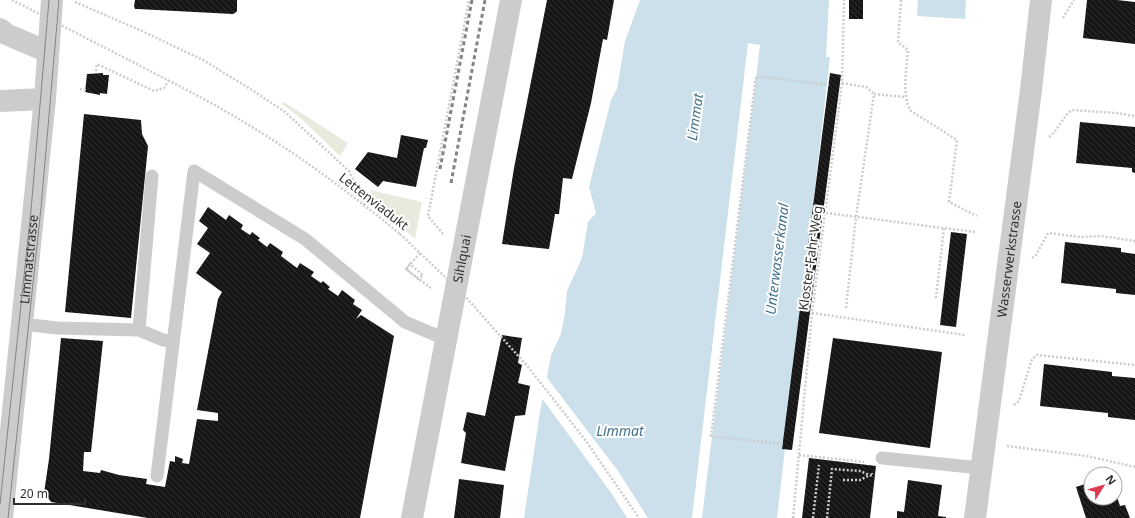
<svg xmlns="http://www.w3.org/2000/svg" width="1135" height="518" viewBox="0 0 1135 518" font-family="'Noto Sans',sans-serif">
	<defs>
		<pattern id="building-back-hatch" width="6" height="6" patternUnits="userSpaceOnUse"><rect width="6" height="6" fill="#161616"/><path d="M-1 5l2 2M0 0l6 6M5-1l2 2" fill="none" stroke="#303030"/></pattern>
	</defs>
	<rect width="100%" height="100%" fill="#fff"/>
	<g fill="#e6ebde">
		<polygon points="284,102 348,143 340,156 304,121 282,104"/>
		<polygon points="370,190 422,202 415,239 378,208"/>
	</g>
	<g fill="#cbe0ea">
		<polygon points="640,0 829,0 826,57 830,57 777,518 702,518 760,45 748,43 692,518 524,518 540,412 551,355 561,334 565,313 567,291 582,258 588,222 596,213 589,187 611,100 617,89 625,41"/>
		<polygon points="918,0 966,0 965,19 917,16"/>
	</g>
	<polygon fill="#fff" points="545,375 618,471 648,518 627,518 612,494 541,397"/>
	<g fill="url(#building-back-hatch)">
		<polygon points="135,0 237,0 237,11 235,13 233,14 137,9 135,9 134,6"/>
		<polygon points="547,0 614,0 607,40 603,39 591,103 572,179 563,178 559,214 555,214 549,249 502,244 514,168"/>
		<rect x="849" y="0" width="14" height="19"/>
		<polygon points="1087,0 1117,0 1135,2 1135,44 1083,38"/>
		<polygon points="103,73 103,75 109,75 107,94 100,93 100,95 85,92 87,74"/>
		<polygon points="830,73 841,75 792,450 782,449"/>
		<polygon points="84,114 141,120 142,134 148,146 131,318 65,312"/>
		<polygon points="1080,122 1135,127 1135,173 1132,172 1132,168 1076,163"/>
		<polygon points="401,135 428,140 426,148 424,148 416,187 383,181 378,187 355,169 368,152 397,158"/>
		<polygon points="208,207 226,220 229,215 243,225 241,229 250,235 252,232 260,238 258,240 267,247 270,243 283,252 281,256 297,268 300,263 314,272 311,276 321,283 323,281 330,287 328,289 338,296 342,290 355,300 353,304 362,310 356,319 361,315 394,336 360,518 148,518 51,502 44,493 49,459 61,338 103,341 91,452 84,452 83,471 100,473 101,470 119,475 147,479 146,484 165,487 170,461 175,462 175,456 183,459 182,463 189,464 197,419 218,421 218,413 197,410 218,299 222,292 196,273 210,253 197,244 208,228 199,221"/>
		<polygon points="951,232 967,234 956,327 940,325"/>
		<polygon points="1065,242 1121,248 1121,252 1135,254 1135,295 1116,293 1116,289 1061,283"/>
		<polygon points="502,335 522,338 518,363 522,365 518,383 530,386 525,415 515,416 505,471 461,463 466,433 463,430 467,412 485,416"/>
		<polygon points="833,338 942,352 930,448 819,433"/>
		<polygon points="1044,364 1112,372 1112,376 1135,378 1135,420 1108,417 1108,413 1040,406"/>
		<polygon points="809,458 876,466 870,518 802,518"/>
		<polygon points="459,479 504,485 500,518 454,518"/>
		<polygon points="908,480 942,485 938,516 946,517 946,518 897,518 897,511 904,512"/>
		<polygon points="1091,482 1091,498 1115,498 1115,491 1120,506 1125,505 1130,518 1086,518 1076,487"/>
	</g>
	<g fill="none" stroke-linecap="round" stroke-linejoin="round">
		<g stroke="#ccc" stroke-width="2.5" stroke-dasharray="2 2" stroke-linecap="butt">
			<path d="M 901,0 L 898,42 L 908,50 C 907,68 901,96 911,111 L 957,140 L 949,202 L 977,216"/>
			<polyline points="75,2 142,31 203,60 252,90 285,112 349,171 365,205"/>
			<polyline points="1063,18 1074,0"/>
			<path d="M 129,60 C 167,80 206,99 242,121 C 298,154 350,193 400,234"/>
			<polyline points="96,71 97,64 154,91 164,88 169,80"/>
			<polyline points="842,83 866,87 874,94"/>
			<polyline points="80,89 86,90"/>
			<path d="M 1049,137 C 1059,130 1062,117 1072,110 L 1116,113 L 1135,116"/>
			<polyline points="826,213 975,232"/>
			<polyline points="443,234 428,216 469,0"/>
			<polyline points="420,253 406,269 418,279 423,275 410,264 406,269 432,289"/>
			<polyline points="1032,258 1036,255 1048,233 1080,237 1101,236 1135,241"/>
			<polyline points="936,298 944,228"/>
			<polyline points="846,308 856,217 874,94 905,97"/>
			<polyline points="812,313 965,335"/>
			<polyline points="1014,405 1019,401 1032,359 1037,355 1135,365"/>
			<polyline points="783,444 711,436 756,76 829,85"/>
			<polyline points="1007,446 1087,456 1135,467"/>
			<polyline points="799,455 864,462"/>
			<polyline points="843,480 860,480 868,476"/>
			<polyline points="793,518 812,313 842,83 844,0"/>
			<polyline points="813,518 819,465"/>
			<polyline points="827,518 832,469 860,471 872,476 872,473"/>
		</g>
		<g stroke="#ccc" stroke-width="13">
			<polyline points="22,324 57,328 139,330 163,340 173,341"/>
			<polyline points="139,330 152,176"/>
			<polyline points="882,458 981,468"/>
			<polyline points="157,476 194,171 305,239 405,322 445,339"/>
		</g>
		<g stroke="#ccc" stroke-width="22">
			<polyline points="0,29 6,34 48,52"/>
			<polyline points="0,101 45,99"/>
			<path id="s1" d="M 2,518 L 45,99 L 52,0"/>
		</g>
		<g stroke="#ccc" stroke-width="22">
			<path id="s2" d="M 412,518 L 511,0"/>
			<path id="s3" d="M 975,518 L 1031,90 L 1041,0"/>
		</g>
		<g stroke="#848484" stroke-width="1">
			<polyline points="0,504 31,210 49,0"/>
			<polyline points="8,518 41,208 59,0"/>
		</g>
		<g stroke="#848484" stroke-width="3" stroke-dasharray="4 3" stroke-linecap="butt">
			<polyline points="440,169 472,0"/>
			<polyline points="451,183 485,0"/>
		</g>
		<g stroke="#ccc" stroke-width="2.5" stroke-dasharray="2 2" stroke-linecap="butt">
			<polyline points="12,0 129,60"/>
			<polyline points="400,234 463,294 529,368 586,441 639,518"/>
		</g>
	</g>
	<g text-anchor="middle" stroke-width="4" stroke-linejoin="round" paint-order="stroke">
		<g font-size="13" fill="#2f2f2f" stroke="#fff">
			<text transform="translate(374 201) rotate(38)" y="5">Lettenviadukt</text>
			<text transform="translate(810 258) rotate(-82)" y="5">Kloster-Fahr-Weg</text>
			<text dy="5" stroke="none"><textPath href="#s1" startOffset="260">Limmatstrasse</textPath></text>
			<text dy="5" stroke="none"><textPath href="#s2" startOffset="264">Sihlquai</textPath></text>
			<text dy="5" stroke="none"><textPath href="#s3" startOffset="261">Wasserwerkstrasse</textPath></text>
		</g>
		<g font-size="14" font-style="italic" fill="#42738d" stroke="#fff">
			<text transform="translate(695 117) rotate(-82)" y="5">Limmat</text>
			<text transform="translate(777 259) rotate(-83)" y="5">Unterwasserkanal</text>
			<text x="620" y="436">Limmat</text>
		</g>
	</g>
	<g transform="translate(1103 486) rotate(53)"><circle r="19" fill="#ffffff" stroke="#acacac"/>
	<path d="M0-3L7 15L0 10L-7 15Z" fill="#db3c50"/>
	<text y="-6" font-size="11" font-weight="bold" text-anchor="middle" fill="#2f2f2f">N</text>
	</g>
	<path d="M14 498v6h71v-6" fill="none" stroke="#2f2f2f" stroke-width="2"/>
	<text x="20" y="498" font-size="12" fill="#2f2f2f" stroke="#ffffff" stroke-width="3" paint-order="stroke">20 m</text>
</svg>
